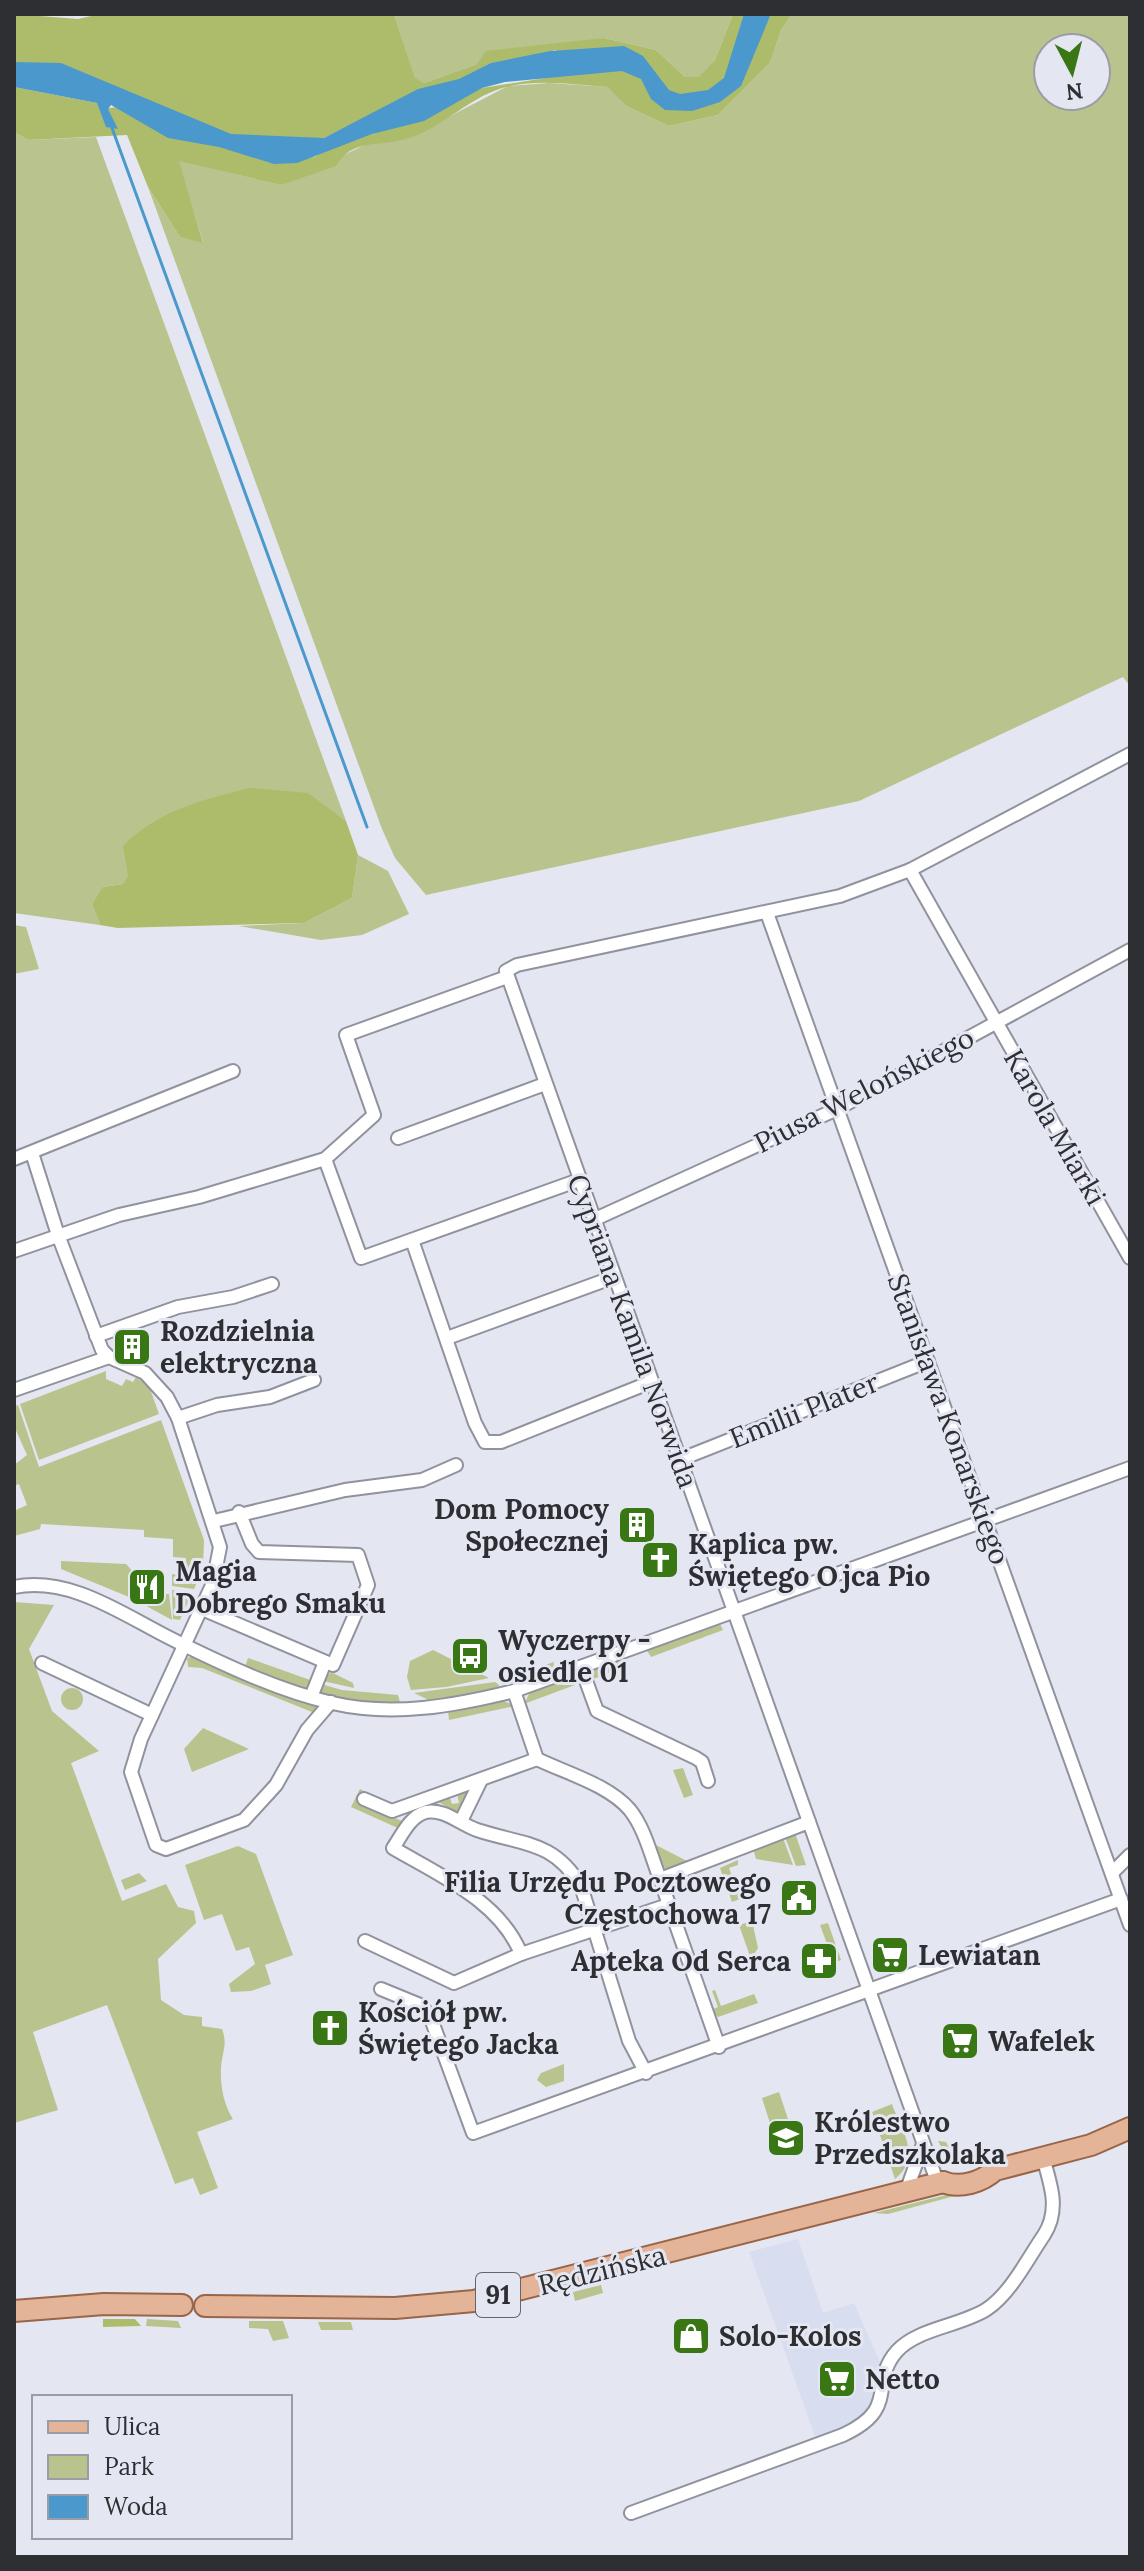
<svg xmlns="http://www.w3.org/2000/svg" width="1144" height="2571" viewBox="0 0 1144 2571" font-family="Lora,serif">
	<rect width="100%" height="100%" fill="#e4e7f2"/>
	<polygon fill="#d8ddef" points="798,2239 823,2313 854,2303 882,2367 876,2402 853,2426 815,2436 749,2252"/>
	<g fill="#b8c38e" fill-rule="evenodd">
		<polygon points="394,14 733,14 715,60 700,77 685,77 656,50 604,38 477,64 424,83 415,79"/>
		<path d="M 792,14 L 1130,14 L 1130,686 L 1123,677 L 859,801 L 426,895 L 395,858 L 382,829 L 148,187 L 180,237 L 203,242 L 178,160 L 281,185 L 373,141 L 406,139 L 508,86 L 549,83 L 609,87 L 626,106 L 669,126 L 718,115 L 770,63 L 781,30 ZM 1048,48 L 1096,48 L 1096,96 L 1048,96 Z"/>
		<polygon points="14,132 28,140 96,137 346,821 308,794 128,875 123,884 102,887 92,904 100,925 14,913"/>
		<polygon points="358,855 388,871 409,914 362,935 321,940 239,926 304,923 352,898"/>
		<polygon points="14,925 26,927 39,969 14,974"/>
		<polygon points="106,1371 106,1379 122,1386 126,1379 133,1382 136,1377 149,1386 159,1414 39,1460 20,1404"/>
		<polygon points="18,1405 39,1467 161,1420 204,1540 203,1568 194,1589 172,1586 172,1574 185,1576 186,1558 173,1557 173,1539 144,1537 144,1530 41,1524 40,1529 14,1536 14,1511 27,1505 19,1484 14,1486 14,1465 27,1455 14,1426 14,1406"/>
		<polygon points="61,1561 126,1564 135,1574 134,1595 129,1597 61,1569"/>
		<polygon points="172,1590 192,1593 180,1620 173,1619"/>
		<polygon points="138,1593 169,1594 172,1620 139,1602"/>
		<path d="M 14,1602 L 54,1605 L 29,1649 L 52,1711 L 99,1751 L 71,1763 L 122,1901 L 166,1884 L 178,1907 L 194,1911 L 196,1923 L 158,1959 L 161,2000 L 184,2015 L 202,2017 L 202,2026 L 222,2029 C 228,2045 222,2052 221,2068 C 220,2086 224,2105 233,2119 L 197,2132 L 218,2188 L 200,2195 L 193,2178 L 175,2184 L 107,2005 L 33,2032 L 58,2110 L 14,2123 Z"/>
		<polygon points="719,1622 723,1630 651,1657 646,1649"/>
		<polygon points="433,1650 489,1678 446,1687 411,1690 407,1677 410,1661"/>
		<polygon points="196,1656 319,1704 320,1710 317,1714 202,1668 188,1667 187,1658"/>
		<polygon points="248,1658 313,1681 310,1688 305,1689 245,1667"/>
		<polygon points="618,1660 621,1668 591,1680 591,1669"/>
		<polygon points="554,1662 553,1670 529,1681 513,1676"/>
		<polygon points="331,1672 353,1683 354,1688 323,1681"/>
		<polygon points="577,1675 583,1682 524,1704 530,1692"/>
		<polygon points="495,1682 499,1685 497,1691 433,1702 414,1693"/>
		<polygon points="321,1684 342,1690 398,1695 400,1702 371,1704 321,1695"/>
		<circle cx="72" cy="1699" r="11"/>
		<polygon points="502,1700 515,1706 449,1720 448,1711"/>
		<polygon points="203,1728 249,1749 192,1772 184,1749"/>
		<polygon points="683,1768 693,1795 684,1798 673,1770"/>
		<polygon points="471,1787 460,1814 435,1800 449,1795 452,1804 459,1803 457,1793"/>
		<polygon points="360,1789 364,1791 360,1802 402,1821 418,1807 433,1801 457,1814 442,1810 400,1829 351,1807"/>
		<polygon points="795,1833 806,1865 796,1866 785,1837"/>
		<polygon points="783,1838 793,1865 756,1859 753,1848"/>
		<polygon points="650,1842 689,1862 670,1869 661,1867"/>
		<polygon points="238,1846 256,1854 293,1955 265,1965 271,1984 251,1991 231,1992 229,1984 255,1964 249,1947 236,1951 222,1914 204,1920 185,1865"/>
		<polygon points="738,1860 738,1865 729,1868 740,1899 732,1902 720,1868"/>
		<polygon points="139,1873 147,1881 125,1890 121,1880"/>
		<polygon points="752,1921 758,1948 751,1959 739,1925"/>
		<polygon points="828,1923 841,1960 834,1963 820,1925"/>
		<polygon points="715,1990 721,2006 754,1994 758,2003 718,2017 711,2010 718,2007 712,1991"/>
		<polygon points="564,2064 564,2081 546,2087 537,2080 541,2073"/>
		<polygon points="779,2092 791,2128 789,2134 775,2139 762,2098"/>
		<path d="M 892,2104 C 901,2130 923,2157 895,2179 L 872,2112 Z"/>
		<polygon points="938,2141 946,2142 950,2150 960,2147 963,2157 947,2157"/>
		<polygon points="962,2191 962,2194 888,2214 874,2213"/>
		<polygon points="601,2285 603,2293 575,2301 573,2292"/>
		<polygon points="147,2319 178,2321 181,2328 146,2326"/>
		<polygon points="249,2321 283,2321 289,2338 273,2341 268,2329 249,2328"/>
		<polygon points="318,2322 351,2322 353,2330 321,2330"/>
	</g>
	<g fill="#adbc6a" fill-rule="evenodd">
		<path d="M 14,14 L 78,19 L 100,14 L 394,14 L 415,78 L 424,83 L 477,64 L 486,51 L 604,38 L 656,50 L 685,77 L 699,77 L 715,60 L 733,14 L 744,14 L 743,67 L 750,60 L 771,14 L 792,14 L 781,30 L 770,63 L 718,115 L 669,126 L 626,106 L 608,87 C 577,85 542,79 510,86 C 473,93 442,129 406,139 C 380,147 352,138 336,166 L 281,185 L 179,161 L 203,243 L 180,237 L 148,187 L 127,135 L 28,140 L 14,132 L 14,87 L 97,103 L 108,108 L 118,107 L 14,71 ZM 556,50 L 564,75 L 482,88 L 372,134 L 329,146 L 313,158 L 324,138 L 340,130 L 542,53 Z"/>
		<path d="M 250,788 L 308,793 L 346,821 L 358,855 L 352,898 L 304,923 L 118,928 L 100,925 L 92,904 L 102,887 L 123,884 L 128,875 L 123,846 C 159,810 202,800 250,788 Z"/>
		<polygon points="103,2319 135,2319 141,2326 103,2327"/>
	</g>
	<polygon fill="#4b98cc" points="744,14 771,14 741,86 720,102 692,111 665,110 651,99 641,79 622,71 505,82 482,88 424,121 372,134 297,163 274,164 219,147 168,138 111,105 108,109 118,129 106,127 97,103 14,87 14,62 61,63 231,134 324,138 418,89 459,79 491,63 550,51 624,46 643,56 669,90 680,94 708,90 724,78"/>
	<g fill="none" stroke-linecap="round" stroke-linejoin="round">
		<polyline stroke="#4b98cc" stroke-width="3" points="112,128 367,827"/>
		<g stroke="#90939d" stroke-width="16">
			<g id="street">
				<polyline points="910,870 1130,1258"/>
				<polyline points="767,913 1130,1925"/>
				<polyline points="398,1138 545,1084"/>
				<polyline points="32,1153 58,1235 102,1350 109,1357 145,1373 167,1397 178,1418 220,1547 213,1583 141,1739 131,1772 156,1845 166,1849 244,1820 276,1785 307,1730 331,1702"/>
				<polyline points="14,1159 233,1071"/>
				<polyline points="325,1159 361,1258 579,1180"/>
				<polyline points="593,1220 837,1109 1130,950"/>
				<polyline points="412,1240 475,1423 485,1442 501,1442 651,1382"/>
				<polyline points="14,1251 119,1215 199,1197 325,1159 374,1115 346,1035 507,977"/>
				<polyline points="96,1336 178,1307 233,1297 272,1284"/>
				<polyline points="447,1338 614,1277"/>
				<polyline points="14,1390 109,1357"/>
				<polyline points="178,1418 217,1405 270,1397 314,1380"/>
				<polyline points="679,1460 928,1361"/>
				<polyline points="214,1521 345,1490 422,1480 456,1465"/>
				<path d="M 14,1587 C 75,1575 131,1621 184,1645 C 231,1668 281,1691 332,1703 C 393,1717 454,1706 514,1691 L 1130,1468"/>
				<polyline points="202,1609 333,1665 368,1585 358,1555 259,1552 252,1544 239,1512"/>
				<polyline points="42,1663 152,1715"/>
				<polyline points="581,1667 597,1711 696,1758 702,1762 708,1781"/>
				<path d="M 514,1691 L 537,1759 C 566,1773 609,1785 630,1810 C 645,1829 651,1856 660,1879"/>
				<polyline points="311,1697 325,1662"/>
				<polyline points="364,1799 392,1811 537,1759"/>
				<polyline points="461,1821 481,1780"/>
				<polyline points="1112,1873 1130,1855"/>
				<polyline points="365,1941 454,1983 521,1954 668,1905"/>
				<path d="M 521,1954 C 500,1901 439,1875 393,1848 C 402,1835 410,1816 426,1812 C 444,1808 461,1825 477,1830 C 522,1845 553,1840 581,1886 L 629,2041 L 646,2073"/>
				<polyline points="381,1989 420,2005 430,2016 473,2133 1121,1899"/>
				<polyline points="719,2047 660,1879 809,1822"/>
				<polyline points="938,2184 506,971 517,965 840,896 910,870 1130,754"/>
				<polyline points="906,2192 923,2144"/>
				<path d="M 631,2513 L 843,2435 C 901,2408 868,2384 897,2351 C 918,2328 961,2326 987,2309 C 1011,2293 1028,2258 1044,2235 C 1060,2210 1051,2185 1043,2158"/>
			</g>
		</g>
		<g stroke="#996548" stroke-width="24">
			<g id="primary">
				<path d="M 943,2182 C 960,2189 982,2182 995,2170 L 1091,2145 L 1130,2128"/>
				<polyline points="205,2306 395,2308 474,2301 943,2182"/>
				<polyline points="14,2311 104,2304 182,2305"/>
			</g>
		</g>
		<use href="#street" stroke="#fff" stroke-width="12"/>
		<use href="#primary" stroke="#e4b498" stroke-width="20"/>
	</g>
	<defs>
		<g id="building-square" transform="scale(2)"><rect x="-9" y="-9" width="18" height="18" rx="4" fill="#387714" stroke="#e4e7f2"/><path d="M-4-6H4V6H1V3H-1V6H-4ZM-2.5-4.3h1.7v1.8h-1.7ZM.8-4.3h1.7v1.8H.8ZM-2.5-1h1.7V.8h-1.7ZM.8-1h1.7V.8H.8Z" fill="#fff"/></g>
		<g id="church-square" transform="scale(2)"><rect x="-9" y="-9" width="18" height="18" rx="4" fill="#387714" stroke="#e4e7f2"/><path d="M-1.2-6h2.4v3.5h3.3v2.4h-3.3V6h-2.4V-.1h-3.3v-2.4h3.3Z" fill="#fff"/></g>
		<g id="restaurant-square" transform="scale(2)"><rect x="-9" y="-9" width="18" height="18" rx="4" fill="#387714" stroke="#e4e7f2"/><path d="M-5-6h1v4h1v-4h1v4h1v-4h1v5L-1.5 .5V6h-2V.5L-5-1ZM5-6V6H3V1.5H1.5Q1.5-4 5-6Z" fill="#fff"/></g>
		<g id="bus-square" transform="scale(2)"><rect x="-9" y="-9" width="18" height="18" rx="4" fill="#387714" stroke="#e4e7f2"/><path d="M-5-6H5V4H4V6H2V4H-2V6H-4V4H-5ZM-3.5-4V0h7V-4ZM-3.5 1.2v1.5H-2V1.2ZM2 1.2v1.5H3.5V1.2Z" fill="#fff"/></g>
		<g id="civic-square" transform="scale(2)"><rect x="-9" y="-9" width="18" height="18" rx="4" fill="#387714" stroke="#e4e7f2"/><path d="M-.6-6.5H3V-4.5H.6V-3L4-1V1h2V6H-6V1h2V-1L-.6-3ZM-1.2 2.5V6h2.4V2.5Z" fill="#fff"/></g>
		<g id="supermarket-square" transform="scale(2)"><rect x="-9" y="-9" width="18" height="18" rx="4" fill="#387714" stroke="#e4e7f2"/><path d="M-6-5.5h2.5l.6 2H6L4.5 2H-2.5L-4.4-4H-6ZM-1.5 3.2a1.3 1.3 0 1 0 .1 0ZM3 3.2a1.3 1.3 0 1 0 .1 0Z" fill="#fff"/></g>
		<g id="pharmacy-square" transform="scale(2)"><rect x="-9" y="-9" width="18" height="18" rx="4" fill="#387714" stroke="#e4e7f2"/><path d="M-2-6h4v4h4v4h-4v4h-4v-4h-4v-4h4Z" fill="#fff"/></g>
		<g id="school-square" transform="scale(2)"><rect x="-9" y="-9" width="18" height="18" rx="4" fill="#387714" stroke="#e4e7f2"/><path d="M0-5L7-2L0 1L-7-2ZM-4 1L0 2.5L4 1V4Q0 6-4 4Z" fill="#fff"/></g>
		<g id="shop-square" transform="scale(2)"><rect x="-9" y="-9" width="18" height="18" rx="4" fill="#387714" stroke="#e4e7f2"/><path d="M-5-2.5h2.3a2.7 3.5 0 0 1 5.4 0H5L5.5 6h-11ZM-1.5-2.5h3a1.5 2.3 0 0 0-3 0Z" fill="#fff"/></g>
	</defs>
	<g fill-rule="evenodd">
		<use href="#building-square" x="132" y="1347"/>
		<use href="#building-square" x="637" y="1525"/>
		<use href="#church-square" x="660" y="1560"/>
		<use href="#restaurant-square" x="147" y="1587"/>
		<use href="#bus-square" x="470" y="1656"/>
		<use href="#civic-square" x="799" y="1898"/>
		<use href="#supermarket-square" x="890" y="1955"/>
		<use href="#pharmacy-square" x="819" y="1961"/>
		<use href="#church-square" x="330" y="2028"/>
		<use href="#supermarket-square" x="960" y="2041"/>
		<use href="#school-square" x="786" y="2138"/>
		<use href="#shop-square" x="691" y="2336"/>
		<use href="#supermarket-square" x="837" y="2379"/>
	</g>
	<g text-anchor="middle" stroke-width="6" stroke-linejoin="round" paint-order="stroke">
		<rect fill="#e4e7f2" stroke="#65666c" stroke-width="2" x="476" y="2273" width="44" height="44" rx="6"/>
		<g font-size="26" font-weight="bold" fill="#2e2f33">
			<text x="498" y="2304">91</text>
		</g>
		<g font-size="28" fill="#2e2f33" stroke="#e4e7f2">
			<text transform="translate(864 1090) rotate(-27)" y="10">Piusa Welońskiego</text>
			<text transform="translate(1055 1127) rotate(60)" y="10">Karola Miarki</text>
			<text transform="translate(633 1331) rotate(70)" y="10">Cypriana Kamila Norwida</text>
			<text transform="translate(804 1410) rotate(-22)" y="10">Emilii Plater</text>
			<text transform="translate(949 1419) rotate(70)" y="10">Stanisława Konarskiego</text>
			<text transform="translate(602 2270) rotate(-14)" y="10">Rędzińska</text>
		</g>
		<g font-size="28" font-weight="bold" fill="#2e2f33" stroke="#e4e7f2" text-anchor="start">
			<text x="160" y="1341">Rozdzielnia<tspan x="160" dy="32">elektryczna</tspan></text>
			<text x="609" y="1519" text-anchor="end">Dom Pomocy<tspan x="609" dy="32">Społecznej</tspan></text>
			<text x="688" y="1554">Kaplica pw.<tspan x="688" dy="32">Świętego Ojca Pio</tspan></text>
			<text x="175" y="1581">Magia<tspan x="175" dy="32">Dobrego Smaku</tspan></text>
			<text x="498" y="1650">Wyczerpy -<tspan x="498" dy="32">osiedle 01</tspan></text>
			<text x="771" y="1892" text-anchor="end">Filia Urzędu Pocztowego<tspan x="771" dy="32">Częstochowa 17</tspan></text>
			<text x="918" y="1965">Lewiatan</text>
			<text x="791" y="1971" text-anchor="end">Apteka Od Serca</text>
			<text x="358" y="2022">Kościół pw.<tspan x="358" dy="32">Świętego Jacka</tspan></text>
			<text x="988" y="2051">Wafelek</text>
			<text x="814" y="2132">Królestwo<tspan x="814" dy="32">Przedszkolaka</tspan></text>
			<text x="719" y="2346">Solo-Kolos</text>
			<text x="865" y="2389">Netto</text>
		</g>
	</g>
	<rect width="1144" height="2571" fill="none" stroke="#2e2f33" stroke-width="32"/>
	<rect x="32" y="2395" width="260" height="144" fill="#e4e7f2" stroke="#9b9da6" stroke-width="2"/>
	<rect x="48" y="2421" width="40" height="12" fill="#e4b498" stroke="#9b9da6" stroke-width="2"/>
	<text x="104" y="2435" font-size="24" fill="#2e2f33">Ulica</text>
	<rect x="48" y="2455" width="40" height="24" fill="#b8c38e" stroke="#9b9da6" stroke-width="2"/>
	<text x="104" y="2475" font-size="24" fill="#2e2f33">Park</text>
	<rect x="48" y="2495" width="40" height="24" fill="#4b98cc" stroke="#9b9da6" stroke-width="2"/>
	<text x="104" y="2515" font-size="24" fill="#2e2f33">Woda</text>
	<g transform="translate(1072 72) rotate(173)"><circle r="38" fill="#e4e7f2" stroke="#9b9da6" stroke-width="2"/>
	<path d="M0-6L14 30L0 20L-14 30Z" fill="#387714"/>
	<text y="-12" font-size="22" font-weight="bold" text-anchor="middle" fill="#2e2f33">N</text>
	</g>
</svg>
